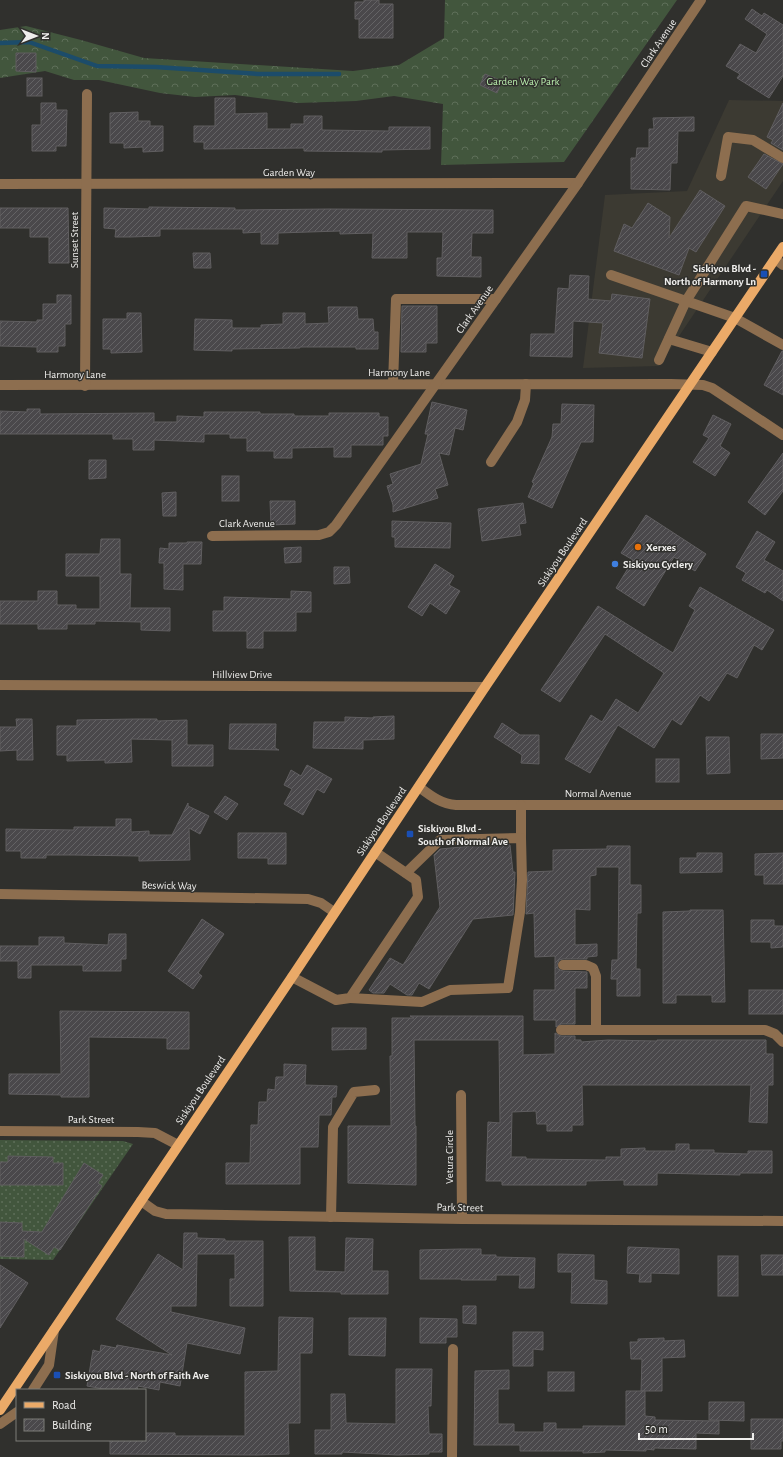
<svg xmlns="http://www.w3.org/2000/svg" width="783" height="1457" viewBox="0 0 783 1457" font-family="'Alegreya Sans',sans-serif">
	<defs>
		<pattern id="grass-dots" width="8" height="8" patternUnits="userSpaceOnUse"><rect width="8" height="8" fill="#42563d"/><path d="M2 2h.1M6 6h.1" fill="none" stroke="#5e6f59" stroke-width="1.8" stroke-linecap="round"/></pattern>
		<pattern id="forest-crowns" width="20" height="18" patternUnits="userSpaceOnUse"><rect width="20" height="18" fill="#42563d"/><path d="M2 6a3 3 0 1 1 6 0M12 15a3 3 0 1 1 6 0" fill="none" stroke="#5e6f59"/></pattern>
		<pattern id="building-hatch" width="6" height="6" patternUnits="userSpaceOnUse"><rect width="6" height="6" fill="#4a484b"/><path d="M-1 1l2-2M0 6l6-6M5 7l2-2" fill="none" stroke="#646365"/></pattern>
	</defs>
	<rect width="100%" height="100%" fill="#30302d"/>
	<polygon fill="#3c3a32" points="729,100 783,101 783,181 659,366 583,368 605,195 687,191"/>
	<polygon fill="url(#grass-dots)" points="0,1140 123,1141 133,1144 53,1260 0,1259"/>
	<polygon fill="url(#forest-crowns)" points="445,0 677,0 564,162 441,165 443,104 394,96 356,101 298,103 235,95 195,97 160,93 99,80 74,80 45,71 0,78 0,30 26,26 81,40 144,58 353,71 399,65 444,38"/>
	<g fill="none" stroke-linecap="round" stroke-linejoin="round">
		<polyline stroke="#1c4c6a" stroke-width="4.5" points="0,43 29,42 97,66 156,67 258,74 339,74"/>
	</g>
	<g fill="url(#building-hatch)" stroke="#605e60">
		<polygon points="364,0 379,0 379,4 393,4 393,38 359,38 359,19 355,19 355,2 364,2"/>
		<polygon points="752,9 762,16 764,13 783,25 783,76 769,98 737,78 740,74 726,66 740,44 756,53 767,34 745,19"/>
		<polygon points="16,53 36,53 36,72 16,71"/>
		<polygon points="485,74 502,81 497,93 480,85"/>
		<rect x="27" y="78" width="15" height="18"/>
		<polygon points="215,98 235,98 235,114 267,113 267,129 291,129 291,124 304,124 304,116 322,116 322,130 389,131 389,127 430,127 430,149 382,150 382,152 304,151 304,148 204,149 204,142 194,142 194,126 215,126"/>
		<polygon points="41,103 56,103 56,110 67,110 66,146 56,146 56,151 32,151 32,125 41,125"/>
		<polygon points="783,103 783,150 771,143 773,140 767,137"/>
		<polygon points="138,112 138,121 150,121 150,126 163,126 163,151 143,152 143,147 124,148 124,143 110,143 110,113"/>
		<polygon points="694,117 694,131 678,131 677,163 671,163 670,190 631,189 631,158 636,158 637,148 649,148 649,129 654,129 653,118"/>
		<polygon points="764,154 783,164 766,189 748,177"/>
		<polygon points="700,190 725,206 696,252 689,248 679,275 614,251 624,224 632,228 648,203 670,217 669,238"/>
		<polygon points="149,207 235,208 235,210 329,209 493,210 493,233 472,233 471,257 481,257 481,277 437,276 437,258 442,258 443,232 407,232 407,258 372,258 373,233 340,234 340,231 278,233 278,244 261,244 261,232 243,233 243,229 160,229 160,236 130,237 115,237 116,229 104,228 104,208 149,209"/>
		<polygon points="0,208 68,208 69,263 49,263 49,237 30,237 30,228 0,228"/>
		<polygon points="193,253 210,253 211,268 194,268"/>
		<polygon points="570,275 589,276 588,299 611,301 612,294 650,299 642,358 599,353 603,323 573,321 572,357 530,356 531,334 555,334 558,288 569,289"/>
		<polygon points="57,295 71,295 71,324 65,324 65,346 58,346 58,352 37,352 37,347 0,346 0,321 37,322 37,320 43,320 43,304 57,304"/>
		<polygon points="402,306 437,306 437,343 426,343 426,352 401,352"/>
		<polygon points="328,307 357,307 358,319 373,319 374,332 378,332 378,349 356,349 356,347 300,347 300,348 232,349 232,351 194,350 195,319 232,320 232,328 261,328 261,325 283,324 283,313 305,313 305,324 329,323"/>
		<polygon points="127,313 141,313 142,352 111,353 111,349 103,349 103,319 127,319"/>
		<polygon points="782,351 783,351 783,395 764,385"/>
		<polygon points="432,402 467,410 463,430 455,428 449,455 439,453 448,485 435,489 438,498 393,512 393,505 387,486 393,484 390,474 421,464 428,434 425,434"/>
		<polygon points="562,404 594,405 593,442 581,442 552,508 528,497 534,483 532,482 552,437 553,424 561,424"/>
		<polygon points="27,409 40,409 40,414 154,413 154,422 177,422 177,416 204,417 204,412 260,412 260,414 294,414 294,416 329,416 329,413 379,413 379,417 388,417 388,436 383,436 383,445 351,445 351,457 334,457 334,447 292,448 292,458 274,458 274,451 247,451 247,438 230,438 230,434 204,434 204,442 154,440 154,450 133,450 133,439 113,439 113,434 0,434 0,411 27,412"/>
		<polygon points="713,415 731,424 720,446 730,453 715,476 693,462 709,438 703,435"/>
		<polygon points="783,453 783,491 765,515 748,502"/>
		<polygon points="89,460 106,460 106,478 89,479"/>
		<rect x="222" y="476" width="17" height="25"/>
		<polygon points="176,492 176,516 163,516 162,493"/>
		<polygon points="270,501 295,501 295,524 271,525"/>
		<polygon points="523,503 526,523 519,524 521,535 482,541 478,509"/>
		<polygon points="646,515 706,554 695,571 674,557 644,606 616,588 633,560 621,553"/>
		<polygon points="392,521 451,523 450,548 395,547 395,537 392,537"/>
		<polygon points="757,531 775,542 764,560 783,571 783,601 767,590 765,593 742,580 746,573 736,567"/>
		<polygon points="101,539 120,539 120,574 131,574 130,608 170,608 170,631 141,630 141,622 95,621 95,624 67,624 67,629 38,629 38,624 0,624 0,601 38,601 38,591 57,591 57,605 76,605 76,609 100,609 100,576 66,576 66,554 100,554"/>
		<polygon points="187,542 202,542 201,564 183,564 183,590 164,589 164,563 159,563 160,548 169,549 169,543 187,543"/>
		<polygon points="301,547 301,562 285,563 284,548"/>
		<polygon points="435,564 454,576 449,585 460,591 446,614 430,603 422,616 408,607"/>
		<polygon points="334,567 349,567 350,583 334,584"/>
		<polygon points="700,587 774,630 762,650 754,645 737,678 727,673 709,701 700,695 681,725 672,719 654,748 618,725 590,773 565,759 591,715 602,722 616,699 638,713 664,673 605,634 560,702 541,690 598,606 673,653 695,610 689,606"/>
		<polygon points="291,591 311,592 311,612 296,612 296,631 263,631 263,648 247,648 247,631 213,631 213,611 224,611 224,597 291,599"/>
		<polygon points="394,716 394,739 363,740 363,749 313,748 314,722 345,722 345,717 373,718 373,717"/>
		<polygon points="16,719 32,719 33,760 17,760 17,750 0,751 0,727 17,727"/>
		<polygon points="135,719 157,719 157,721 187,720 187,745 213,745 213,766 172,766 172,740 131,739 132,762 105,763 105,760 67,761 67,755 57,755 57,726 77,726 77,720"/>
		<polygon points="502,723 520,735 539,735 539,764 521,763 522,755 494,737"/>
		<polygon points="230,724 276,724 275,748 279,750 229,749"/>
		<polygon points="761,734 783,734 783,758 761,759"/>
		<polygon points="706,737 729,737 730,773 707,774"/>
		<rect x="656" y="759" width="23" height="23"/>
		<polygon points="307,765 332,779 324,793 317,789 303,815 284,804 292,789 284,785 291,770 301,776"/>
		<polygon points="225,796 238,804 227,820 214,812"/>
		<polygon points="188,803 188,806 209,816 200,834 189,828 190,860 139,861 139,856 74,855 46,855 46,858 21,858 21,851 6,851 6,829 74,830 74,827 116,827 116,819 131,819 131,832 149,831 149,835 172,835"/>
		<polygon points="238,833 286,833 286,864 268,864 268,858 238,858"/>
		<polygon points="510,845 513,872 515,872 513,915 473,919 429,989 419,983 412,995 407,995 390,984 384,993 373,993 369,990 390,958 403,965 440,907 434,855 440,849 472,846"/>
		<polygon points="607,846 630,846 630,885 641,885 641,913 637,913 636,969 640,969 640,996 617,996 617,979 611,979 612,960 618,960 619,867 596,867 596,875 590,876 590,910 575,909 575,945 597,944 597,956 587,957 587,959 563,959 559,960 557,965 558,969 563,971 587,972 587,988 575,988 575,1024 561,1024 556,1027 556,1020 534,1020 534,990 555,990 555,956 535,957 534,913 526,914 528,872 553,871 553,850 607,849"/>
		<polygon points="697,853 722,853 722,872 680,873 680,858 697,858"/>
		<polygon points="783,853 783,884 764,884 764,875 755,875 755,854"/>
		<polygon points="690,910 723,910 725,1002 712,1002 712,995 676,995 676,1003 663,1003 663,912 690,911"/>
		<polygon points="202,919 224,934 198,973 202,976 193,989 168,971"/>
		<polygon points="751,920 774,920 774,926 783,926 783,947 771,948 771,942 751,942"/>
		<polygon points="109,934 126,934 126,959 121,959 121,971 83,971 83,965 31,965 31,978 18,978 18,961 0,961 0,946 39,946 39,937 64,937 64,943 108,945"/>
		<rect x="749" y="990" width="34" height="24"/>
		<polygon points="60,1011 189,1012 189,1049 167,1049 167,1038 89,1037 89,1097 61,1097 61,1095 9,1094 9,1074 61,1074"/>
		<polygon points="410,1016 523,1016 523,1055 555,1054 555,1033 561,1036 575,1036 575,1040 581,1040 581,1042 608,1040 657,1041 657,1040 766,1040 766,1054 773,1054 773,1085 768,1085 767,1123 749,1122 751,1085 582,1085 583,1125 572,1125 572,1131 547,1131 547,1124 537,1124 536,1111 512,1112 511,1157 526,1157 526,1159 606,1160 606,1157 621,1157 621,1149 645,1148 645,1151 676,1151 676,1144 689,1144 689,1150 714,1150 714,1153 748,1154 748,1151 772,1151 772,1173 740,1173 740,1175 657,1173 657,1185 624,1185 624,1180 586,1181 586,1185 502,1185 502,1181 486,1181 488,1122 500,1123 499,1040 414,1040 415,1126 416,1126 416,1185 348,1183 348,1126 391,1126 390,1056 392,1056 392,1018 414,1018"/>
		<polygon points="332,1028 366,1028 366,1049 332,1050"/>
		<polygon points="284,1064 306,1065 305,1085 337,1086 336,1097 332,1097 331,1115 319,1115 318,1147 300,1147 300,1184 226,1184 226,1163 250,1163 251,1125 258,1125 259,1102 267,1102 268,1089 275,1090 276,1077 284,1077"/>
		<polygon points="8,1156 53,1157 53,1163 63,1163 63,1185 0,1185 0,1162 8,1162"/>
		<polygon points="84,1163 103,1175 98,1183 102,1186 60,1250 54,1247 49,1255 24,1239 24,1257 0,1256 0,1222 22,1223 22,1231 42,1232"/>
		<polygon points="184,1233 197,1233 197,1238 225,1239 225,1241 263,1241 263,1306 230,1306 230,1279 235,1279 235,1254 197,1254 196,1306 171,1306 171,1312 245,1328 240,1354 187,1343 180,1386 160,1382 159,1390 138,1386 137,1390 109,1390 87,1386 93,1350 100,1352 101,1345 116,1348 117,1345 172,1355 116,1319 158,1254 183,1270"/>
		<polygon points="289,1237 315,1237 315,1271 345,1272 346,1238 373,1239 372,1271 388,1271 388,1294 341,1294 341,1292 290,1291"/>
		<polygon points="628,1247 679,1249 679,1274 651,1273 651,1282 639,1282 640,1274 627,1273"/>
		<polygon points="461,1249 481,1249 481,1255 496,1255 496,1257 535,1258 534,1288 519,1288 520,1275 496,1275 496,1280 461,1280 461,1279 420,1279 420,1250"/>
		<polygon points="558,1254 594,1255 594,1280 607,1281 607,1304 571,1303 572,1272 558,1272"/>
		<polygon points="761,1255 783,1255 783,1275 762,1275"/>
		<rect x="718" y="1256" width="20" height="40"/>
		<polygon points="0,1265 28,1283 0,1328"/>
		<polygon points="463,1306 476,1306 476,1324 463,1323"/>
		<polygon points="279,1317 313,1318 312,1353 300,1353 300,1423 288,1423 289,1454 257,1455 110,1454 110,1440 145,1440 145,1433 175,1433 175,1436 245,1436 245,1372 278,1371"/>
		<polygon points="349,1318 386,1318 385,1356 349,1355"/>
		<polygon points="420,1318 457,1319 457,1337 446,1337 446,1343 420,1343"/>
		<polygon points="513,1332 543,1332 543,1350 533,1349 533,1366 513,1366"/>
		<polygon points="664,1338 664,1341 684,1340 685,1357 662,1358 662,1391 641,1391 642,1359 631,1359 630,1342 638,1342 638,1339"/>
		<polygon points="396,1369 432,1369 431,1406 428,1406 429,1434 442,1434 442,1452 429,1452 429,1454 398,1455 342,1452 342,1454 315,1454 315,1430 331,1430 331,1394 345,1394 346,1423 396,1424"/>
		<polygon points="509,1370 509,1389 498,1389 498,1424 514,1424 514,1432 544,1432 544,1423 556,1423 556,1429 583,1429 583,1426 626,1426 626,1391 645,1391 645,1416 655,1417 655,1420 719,1421 719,1434 696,1433 696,1449 654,1448 654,1450 646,1449 646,1451 605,1450 605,1452 583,1453 583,1451 520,1451 520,1445 474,1445 475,1371"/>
		<rect x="548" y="1372" width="26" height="19"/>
		<polygon points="709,1402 744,1402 744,1421 709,1420"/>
		<polygon points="751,1419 783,1419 783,1441 781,1441 781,1449 751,1449"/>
	</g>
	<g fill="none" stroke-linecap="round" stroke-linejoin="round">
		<g stroke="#8d6e4f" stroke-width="10">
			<polyline points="721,176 728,137 753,140 783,158"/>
			<polyline points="0,184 578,183"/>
			<polyline points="775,259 783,265"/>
			<polyline points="611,275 735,318 783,345"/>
			<polyline points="669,339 712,352"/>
			<polyline points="659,360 686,301 746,206 783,214"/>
			<polyline points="393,384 396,299 496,299"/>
			<polyline points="0,385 671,384 703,385 712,388 783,435"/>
			<polyline points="85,386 87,94"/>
			<polyline points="491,462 517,422 525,400 526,384"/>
			<polyline points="212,536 319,535 329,532 336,525 578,183 701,0"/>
			<polyline points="0,685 485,687"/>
			<path d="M 419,787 C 431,796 441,804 456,805 L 783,805"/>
			<polyline points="521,805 521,838"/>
			<polyline points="0,894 308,899 321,903 334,912"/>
			<polyline points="563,965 586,965 593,968 596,976 596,1030"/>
			<polyline points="292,977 336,1000 350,998 418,897 416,880 375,852"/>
			<polyline points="350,998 422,1002 450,990 508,988 520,912 522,880 521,838 440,840 406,873"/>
			<polyline points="561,1030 765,1030 775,1034 783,1042"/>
			<polyline points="461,1095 462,1219"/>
			<polyline points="0,1131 138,1132 155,1133 178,1145"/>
			<polyline points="141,1201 155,1211 166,1214 462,1219 783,1221"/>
			<polyline points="331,1217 333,1127 354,1092 375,1090"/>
			<polyline points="33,1390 49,1365 54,1330"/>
			<polyline points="0,1424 17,1412"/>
			<polyline points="452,1457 453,1349"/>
		</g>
		<polyline stroke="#ebaa68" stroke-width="10" points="0,1410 292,977 485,687 783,247"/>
	</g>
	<g fill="#1a4fb4" stroke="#30302d" stroke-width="1.5">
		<rect x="760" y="270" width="8" height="8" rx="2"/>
		<rect x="406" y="830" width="8" height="8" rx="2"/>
		<rect x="53" y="1371" width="8" height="8" rx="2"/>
	</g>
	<circle fill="#e8710a" stroke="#30302d" stroke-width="1.5" cx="638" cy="547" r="4"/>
	<circle fill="#3f7fe0" stroke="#30302d" stroke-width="1.5" cx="615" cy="564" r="4"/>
	<g text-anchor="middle" stroke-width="3" stroke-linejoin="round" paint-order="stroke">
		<g font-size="11" fill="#efeeec" stroke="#30302d">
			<text transform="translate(658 43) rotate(-56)" y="4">Clark Avenue</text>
			<text x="289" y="176">Garden Way</text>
			<text transform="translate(74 240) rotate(-90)" y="4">Sunset Street</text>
			<text transform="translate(474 309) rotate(-55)" y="4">Clark Avenue</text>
			<text x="399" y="376">Harmony Lane</text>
			<text x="75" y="378">Harmony Lane</text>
			<text x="247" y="527">Clark Avenue</text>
			<text transform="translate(562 552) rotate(-56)" y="4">Siskiyou Boulevard</text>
			<text x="242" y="678">Hillview Drive</text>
			<text x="598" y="797">Normal Avenue</text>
			<text transform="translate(381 821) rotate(-56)" y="4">Siskiyou Boulevard</text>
			<text transform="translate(169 885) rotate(1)" y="4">Beswick Way</text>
			<text transform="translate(200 1090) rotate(-56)" y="4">Siskiyou Boulevard</text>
			<text x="91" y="1123">Park Street</text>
			<text transform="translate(449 1157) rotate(-90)" y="4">Vetura Circle</text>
			<text transform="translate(460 1207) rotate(1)" y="4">Park Street</text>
		</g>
		<g font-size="11" fill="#baefae" stroke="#30302d">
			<text x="523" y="85">Garden Way Park</text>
		</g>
		<g font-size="11" font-weight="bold" fill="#efeeec" stroke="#30302d" text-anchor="start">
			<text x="756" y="272" text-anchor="end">Siskiyou Blvd -<tspan x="756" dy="13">North of Harmony Ln</tspan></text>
			<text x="646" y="551">Xerxes</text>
			<text x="623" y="568">Siskiyou Cyclery</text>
			<text x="418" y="832">Siskiyou Blvd -<tspan x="418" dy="13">South of Normal Ave</tspan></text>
			<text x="65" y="1379">Siskiyou Blvd - North of Faith Ave</text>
		</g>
	</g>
	<rect x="16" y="1389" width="130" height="52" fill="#30302d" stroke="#7c7c79"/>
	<rect x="24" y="1402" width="20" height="6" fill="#ebaa68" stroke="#7c7c79"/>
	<text x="52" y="1409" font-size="12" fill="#efeeec">Road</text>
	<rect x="24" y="1419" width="20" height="12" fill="url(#building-hatch)" stroke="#7c7c79"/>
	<text x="52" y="1429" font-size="12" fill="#efeeec">Building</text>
	<g transform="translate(36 36) rotate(90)" stroke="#30302d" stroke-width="3" paint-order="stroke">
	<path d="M0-3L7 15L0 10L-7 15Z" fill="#efeeec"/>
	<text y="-6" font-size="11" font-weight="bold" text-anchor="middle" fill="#efeeec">N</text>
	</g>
	<path d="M639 1433v6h114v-6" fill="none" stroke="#efeeec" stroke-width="2"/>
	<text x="645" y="1433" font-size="12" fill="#efeeec" stroke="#30302d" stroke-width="3" paint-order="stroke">50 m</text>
</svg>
